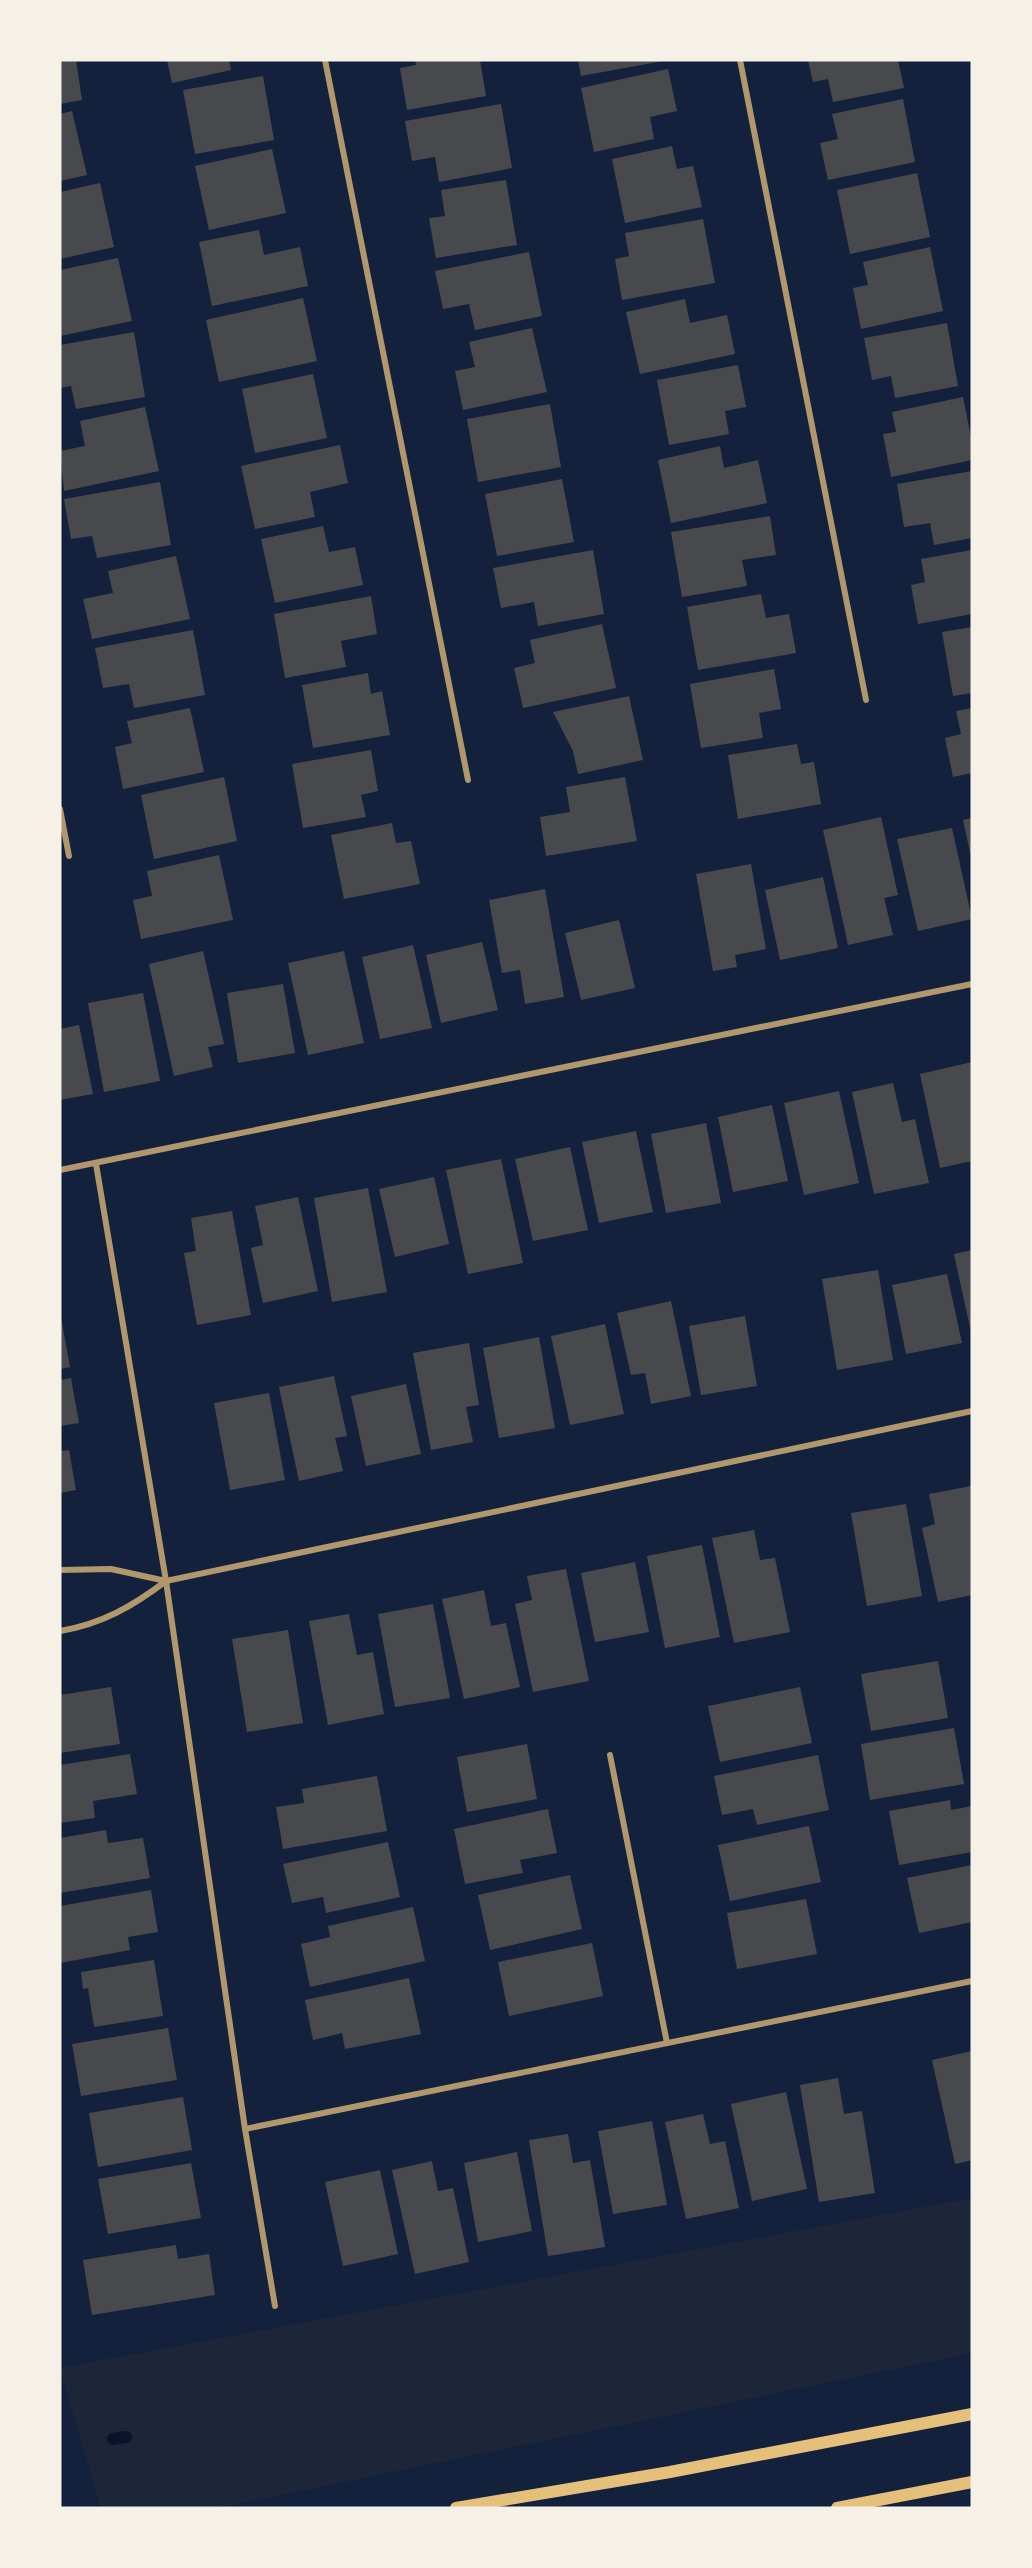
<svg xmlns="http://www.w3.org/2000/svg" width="1032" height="2568" viewBox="0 0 1032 2568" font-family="'Times New Roman',serif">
	<rect width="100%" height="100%" fill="#14213d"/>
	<polygon fill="#1d2539" points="972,2198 972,2353 217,2508 101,2508 60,2368"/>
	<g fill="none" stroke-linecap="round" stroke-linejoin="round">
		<polyline stroke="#0b132b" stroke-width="12" points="113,2439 126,2437"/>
	</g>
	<g fill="#48494c">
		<polygon points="60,60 76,60 82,100 60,104"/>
		<polygon points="167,60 229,60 231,70 172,83"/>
		<polygon points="415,60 480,60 486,96 407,110 400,68 416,65"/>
		<polygon points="578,60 663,60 663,61 581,76"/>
		<polygon points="808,60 898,60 904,88 833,102 828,79 813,82"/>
		<polygon points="668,69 677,111 650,117 654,139 594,152 581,88"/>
		<polygon points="263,76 274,140 195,154 183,90"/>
		<polygon points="903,99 915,162 828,180 820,143 838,139 832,114"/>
		<polygon points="501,104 512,168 439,182 435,157 412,161 405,121"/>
		<polygon points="72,111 87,175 60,181 60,114"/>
		<polygon points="672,146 677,169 693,166 702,207 625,223 612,159"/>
		<polygon points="272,149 286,213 209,230 195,166"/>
		<polygon points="917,173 930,237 850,254 837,190"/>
		<polygon points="506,180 517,245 436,258 429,218 445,216 441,190"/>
		<polygon points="100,183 114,247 60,259 60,192"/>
		<polygon points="703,219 715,283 622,300 615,259 629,256 625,233"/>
		<polygon points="259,230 264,255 300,247 308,286 212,306 199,242"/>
		<polygon points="930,247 943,311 861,329 853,288 868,285 863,262"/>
		<polygon points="529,252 542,316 475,330 469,304 443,309 435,271"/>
		<polygon points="118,258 132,321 60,336 60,270"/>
		<polygon points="303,298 317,361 219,382 206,320"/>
		<polygon points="685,299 690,323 727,315 735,354 640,374 626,312"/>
		<polygon points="947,323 958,386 895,398 891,376 872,380 864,338"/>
		<polygon points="532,328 547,392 463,410 455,371 475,367 469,342"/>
		<polygon points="134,332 145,397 76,409 71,386 60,388 60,345"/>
		<polygon points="738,365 746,407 725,411 729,434 669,445 657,380"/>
		<polygon points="313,374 327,438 255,453 242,389"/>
		<polygon points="963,397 972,442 972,460 891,477 883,434 896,432 892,412"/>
		<polygon points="550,404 561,467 478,482 467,419"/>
		<polygon points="145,407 159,471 64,491 60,451 85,446 80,421"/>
		<polygon points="340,445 348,483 310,492 315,517 255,529 241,466"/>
		<polygon points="720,446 724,468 758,460 767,503 671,523 658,460"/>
		<polygon points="972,471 972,538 934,545 930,523 904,527 897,484"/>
		<polygon points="562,479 574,542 497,556 485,494"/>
		<polygon points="160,482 171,545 97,558 92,536 71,539 64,499"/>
		<polygon points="770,516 776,555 742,560 747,586 682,597 671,532"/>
		<polygon points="323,526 329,552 355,547 363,585 275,603 261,539"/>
		<polygon points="593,550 604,614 538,626 534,602 501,608 493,568"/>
		<polygon points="972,550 972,614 918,624 911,585 925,582 921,559"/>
		<polygon points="176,556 190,619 92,639 83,599 113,593 108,571"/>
		<polygon points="761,594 766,618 789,614 796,653 698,670 687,607"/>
		<polygon points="371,596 377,634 341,641 346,667 285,678 274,614"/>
		<polygon points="602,624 616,688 523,708 514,668 535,663 530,640"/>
		<polygon points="972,627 972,693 953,696 942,632"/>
		<polygon points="193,630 205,695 134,708 129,684 103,688 95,648"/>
		<polygon points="774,669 781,709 759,713 763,738 701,748 690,684"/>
		<polygon points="368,673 371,694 382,691 390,735 313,748 302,685"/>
		<polygon points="629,696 643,760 578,774 573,751 553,712"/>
		<polygon points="190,708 204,772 123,789 115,747 132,743 127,721"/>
		<polygon points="972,708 972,773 953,777 945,738 961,734 956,711"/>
		<polygon points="797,744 801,764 814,762 821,804 738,819 728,755"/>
		<polygon points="371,750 378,791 361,795 366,817 303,828 292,764"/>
		<polygon points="224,777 237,841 154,859 141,795"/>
		<polygon points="625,777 637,841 546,856 540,817 570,812 566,787"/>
		<polygon points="881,817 898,895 884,898 893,935 848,945 823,830"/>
		<polygon points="972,818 972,856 971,857 963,820"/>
		<polygon points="392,823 396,843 411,841 420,884 344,899 331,835"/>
		<polygon points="952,828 972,919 918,931 897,839"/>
		<polygon points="219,855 233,920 141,939 133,900 152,896 147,871"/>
		<polygon points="751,864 766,949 735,955 737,967 713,971 696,874"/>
		<polygon points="823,877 838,948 780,960 765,890"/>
		<polygon points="545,889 564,997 525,1004 520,970 502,973 489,900"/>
		<polygon points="619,920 635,988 581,1000 565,933"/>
		<polygon points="482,942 498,1010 441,1023 426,955"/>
		<polygon points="413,945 432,1028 380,1039 362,957"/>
		<polygon points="203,951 224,1044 208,1047 213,1067 174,1076 149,964"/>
		<polygon points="344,951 364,1043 308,1055 288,963"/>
		<polygon points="283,984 295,1053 238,1063 227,993"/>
		<polygon points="143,993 160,1081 104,1092 88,1003"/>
		<polygon points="79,1025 93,1094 60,1100 60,1029"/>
		<polygon points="972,1062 972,1161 940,1168 920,1074"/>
		<polygon points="893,1083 902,1122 915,1119 929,1183 874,1194 852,1092"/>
		<polygon points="839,1091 859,1183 804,1195 784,1103"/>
		<polygon points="772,1105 788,1181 733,1192 718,1117"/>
		<polygon points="706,1123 721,1203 666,1213 651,1134"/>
		<polygon points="636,1131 653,1212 599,1223 582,1142"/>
		<polygon points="570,1147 588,1230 533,1241 515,1159"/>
		<polygon points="501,1159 523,1263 468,1274 446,1170"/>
		<polygon points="434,1177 449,1244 395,1257 379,1189"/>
		<polygon points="368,1188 387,1292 332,1302 314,1198"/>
		<polygon points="298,1197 318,1291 263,1303 251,1248 263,1245 255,1206"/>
		<polygon points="232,1211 251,1315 197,1325 184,1253 196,1251 191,1218"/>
		<polygon points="972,1250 972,1332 971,1332 954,1254"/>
		<polygon points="878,1270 893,1360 837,1370 822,1279"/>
		<polygon points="947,1274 962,1343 906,1354 892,1285"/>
		<polygon points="671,1301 691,1396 651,1404 645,1373 631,1375 617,1313"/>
		<polygon points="745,1316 757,1386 701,1395 689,1326"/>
		<polygon points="61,1317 70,1367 60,1369 60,1318"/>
		<polygon points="605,1324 624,1414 570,1425 551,1336"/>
		<polygon points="539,1337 555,1428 499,1438 483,1348"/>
		<polygon points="469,1343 479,1405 466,1407 473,1442 431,1450 413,1353"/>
		<polygon points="334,1376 347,1436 335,1438 343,1471 299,1481 279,1387"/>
		<polygon points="71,1378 79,1423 60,1426 60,1380"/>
		<polygon points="406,1384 421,1454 366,1466 351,1396"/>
		<polygon points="269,1393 285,1480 230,1490 214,1403"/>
		<polygon points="69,1450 76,1490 60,1493 60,1451"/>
		<polygon points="971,1486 972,1595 938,1602 922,1528 935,1524 929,1494"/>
		<polygon points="906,1504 922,1596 867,1606 851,1513"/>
		<polygon points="754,1530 760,1560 775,1558 790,1632 734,1643 712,1538"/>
		<polygon points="702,1545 720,1637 665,1648 647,1556"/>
		<polygon points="635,1562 649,1632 595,1642 581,1573"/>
		<polygon points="566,1569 589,1681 533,1692 515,1604 532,1600 527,1576"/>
		<polygon points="484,1590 491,1626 506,1623 520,1687 464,1699 442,1599"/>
		<polygon points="433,1604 450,1698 395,1707 378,1614"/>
		<polygon points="349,1614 357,1655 373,1652 384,1714 328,1725 309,1621"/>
		<polygon points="288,1630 303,1723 247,1732 232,1639"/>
		<polygon points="938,1661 948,1718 871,1731 861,1674"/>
		<polygon points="111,1687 120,1744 60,1753 60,1695"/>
		<polygon points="800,1687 812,1743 720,1762 708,1706"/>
		<polygon points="954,1728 964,1784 870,1800 861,1744"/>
		<polygon points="527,1744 537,1799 467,1812 457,1757"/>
		<polygon points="130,1754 137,1794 93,1801 95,1818 60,1823 60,1765"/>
		<polygon points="818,1755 829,1810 757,1825 753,1809 722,1815 714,1776"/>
		<polygon points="377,1776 387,1831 283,1849 276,1807 304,1803 302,1789"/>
		<polygon points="950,1800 951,1810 972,1806 972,1852 899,1865 889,1811"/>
		<polygon points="548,1809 557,1853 520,1860 523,1873 465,1884 454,1829"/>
		<polygon points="809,1826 821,1882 730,1901 718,1845"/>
		<polygon points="106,1830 108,1843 143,1838 150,1878 60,1893 60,1838"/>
		<polygon points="388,1842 400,1897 326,1913 323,1897 292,1903 283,1864"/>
		<polygon points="972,1865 972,1922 919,1933 907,1878"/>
		<polygon points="570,1875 582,1929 490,1950 478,1895"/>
		<polygon points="151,1890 158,1932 128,1937 130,1950 60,1963 60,1906"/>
		<polygon points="806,1899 817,1954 737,1969 727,1913"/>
		<polygon points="413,1907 425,1961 310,1987 301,1944 330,1937 328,1926"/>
		<polygon points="592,1943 603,1996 509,2016 498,1962"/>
		<polygon points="154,1960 163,2016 94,2027 88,1988 83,1989 81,1972"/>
		<polygon points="409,1978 421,2034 345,2049 342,2033 313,2040 305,2000"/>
		<polygon points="168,2028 177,2080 81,2096 72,2044"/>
		<polygon points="972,2051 972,2160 955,2164 932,2060"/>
		<polygon points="838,2078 844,2114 862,2111 875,2193 819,2202 800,2085"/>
		<polygon points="786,2092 807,2189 752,2201 731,2104"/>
		<polygon points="183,2097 192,2150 98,2167 89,2113"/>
		<polygon points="703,2114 710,2144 725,2141 739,2208 686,2219 665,2122"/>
		<polygon points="652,2121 667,2205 613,2214 598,2131"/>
		<polygon points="568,2134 573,2163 590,2160 605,2247 548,2256 529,2140"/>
		<polygon points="517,2152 532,2231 478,2242 464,2163"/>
		<polygon points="432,2161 438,2191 453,2188 469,2262 415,2274 392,2170"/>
		<polygon points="191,2163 201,2218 108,2234 98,2179"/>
		<polygon points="380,2170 398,2254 343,2266 325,2182"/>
		<polygon points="176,2245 178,2259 209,2254 215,2295 92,2315 83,2260"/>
	</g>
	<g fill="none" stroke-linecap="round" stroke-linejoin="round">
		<g stroke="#b1986c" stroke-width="6">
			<polyline points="325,60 468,780"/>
			<polyline points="740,60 866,700"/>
			<polyline points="60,809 69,856"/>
			<polyline points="96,1164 166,1581 245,2129 275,2306"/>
			<polyline points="60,1170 972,984"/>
			<polyline points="60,1570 111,1569 166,1581"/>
			<path d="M 60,1631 C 102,1624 133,1606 166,1581 L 972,1411"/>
			<polyline points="610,1755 667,2043"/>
			<polyline points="245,2129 972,1981"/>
		</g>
		<g stroke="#e5c07b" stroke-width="12">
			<polyline points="456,2508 670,2472 972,2414"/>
			<polyline points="837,2508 972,2482"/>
		</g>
	</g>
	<rect width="1032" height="2568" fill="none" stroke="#f6f1e7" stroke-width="123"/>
</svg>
